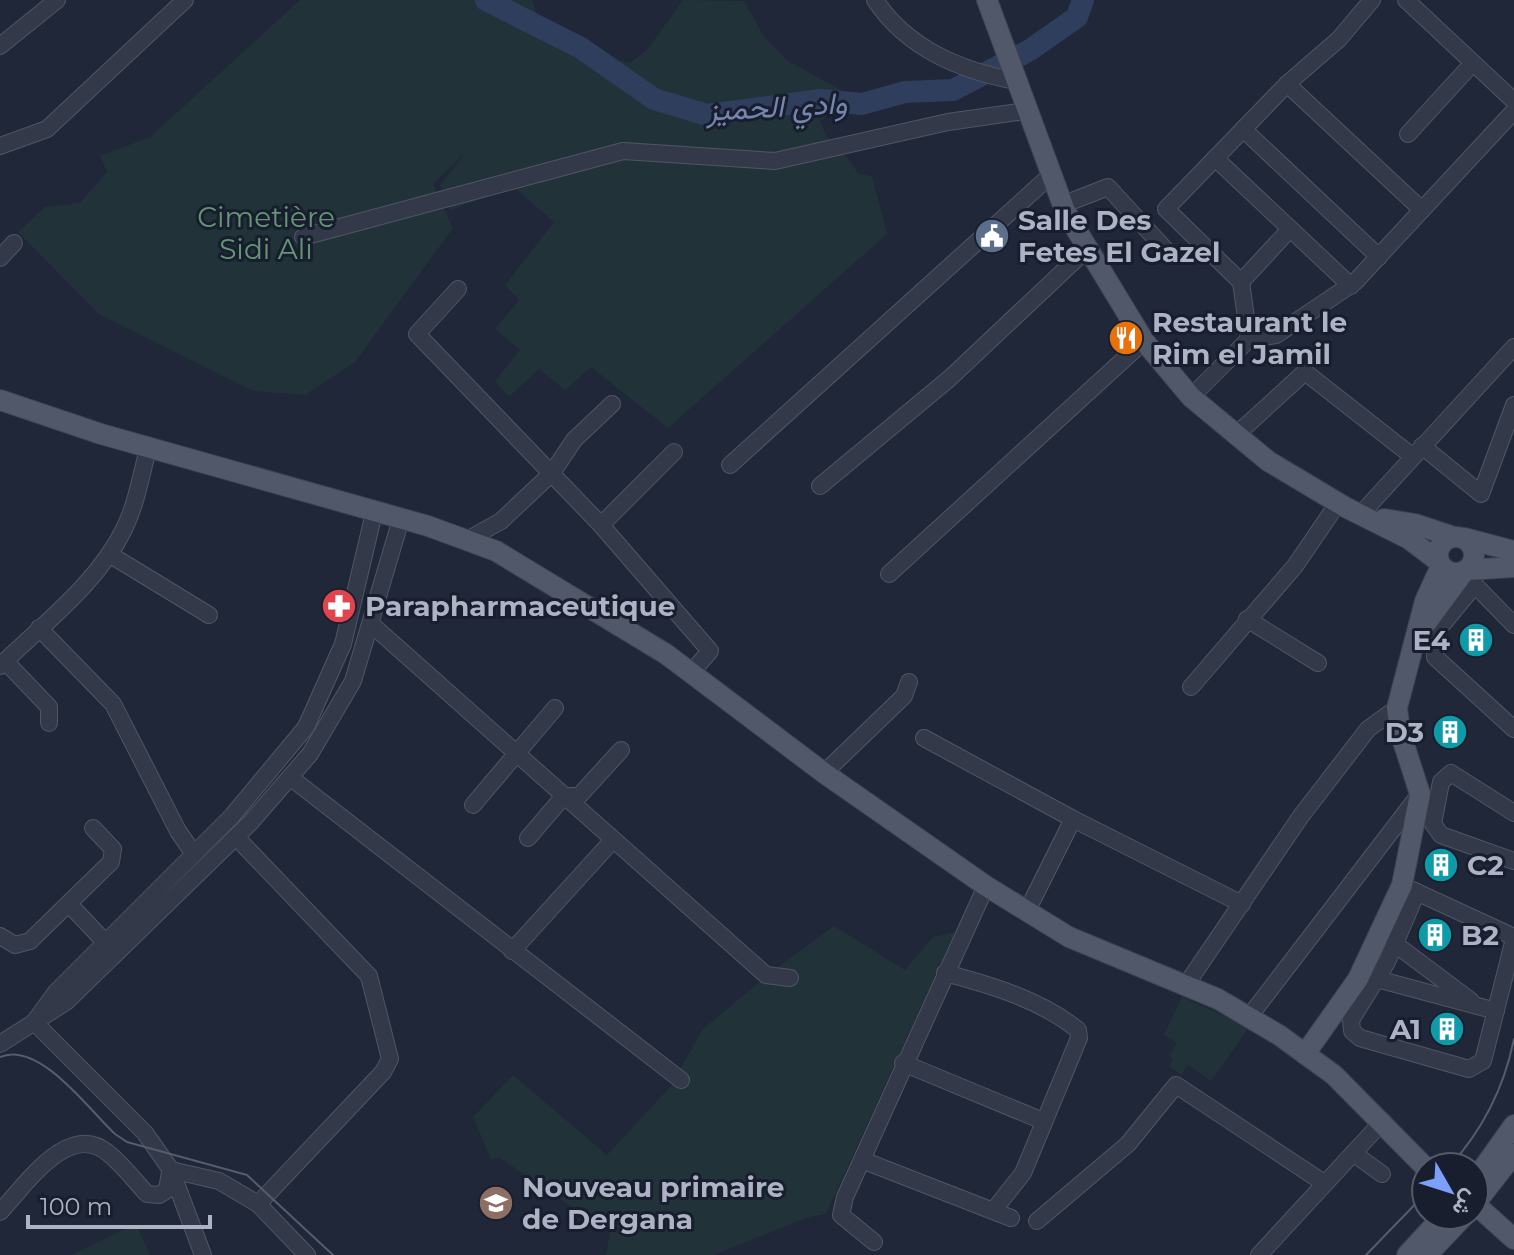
<svg xmlns="http://www.w3.org/2000/svg" width="1514" height="1255" viewBox="0 0 1514 1255" font-family="Montserrat,Vazirmatn,sans-serif">
	<rect width="100%" height="100%" fill="#1f2738"/>
	<g fill="#213339">
		<path d="M 300,0 L 532,0 L 542,33 L 559,46 L 630,63 L 647,50 L 683,0 L 744,1 L 765,38 L 788,61 L 852,96 L 820,121 C 831,153 845,146 858,174 L 872,176 L 887,234 L 668,428 L 591,367 L 565,390 L 539,369 L 509,397 L 495,381 L 520,350 L 495,329 L 519,300 L 505,285 L 554,222 L 514,187 L 451,210 L 440,185 L 466,152 L 433,184 L 453,228 L 355,362 L 305,395 L 253,391 L 99,314 L 18,232 L 45,207 L 80,203 L 107,172 L 100,156 L 150,137 Z"/>
		<polygon points="834,926 905,970 933,937 955,932 826,1214 809,1217 714,1255 606,1255 610,1233 500,1158 491,1159 473,1117 513,1075 607,1155 670,1087 702,1030 774,970"/>
		<polygon points="1182,997 1249,1027 1211,1081 1188,1065 1181,1074 1169,1067 1173,1058 1169,1056 1177,1043 1164,1035"/>
		<polygon points="136,1224 150,1255 71,1255"/>
	</g>
	<g fill="none" stroke-linecap="round" stroke-linejoin="round">
		<polyline stroke="#303e5e" stroke-width="22" points="486,0 581,48 654,99 707,115 821,100 862,104 905,92 953,90 1030,50 1077,17 1083,0"/>
		<g stroke="#505666" stroke-width="18">
			<g id="minor">
				<path d="M 875,0 C 907,48 959,70 1015,81"/>
				<polyline points="1406,0 1514,101"/>
				<polyline points="0,46 57,0"/>
				<polyline points="1287,84 1422,210"/>
				<polyline points="1243,129 1379,257"/>
				<polyline points="1408,134 1472,64"/>
				<polyline points="0,146 47,129 185,0"/>
				<polyline points="1215,158 1351,286"/>
				<polyline points="1062,205 1108,187 1165,249"/>
				<polyline points="303,237 623,151 775,161 948,122 1025,111"/>
				<polyline points="0,258 14,243"/>
				<polyline points="1241,282 1290,229"/>
				<polyline points="458,289 417,334 601,525 710,651 690,674"/>
				<polyline points="1249,339 1241,282 1166,209 1287,84 1339,39 1372,0"/>
				<polyline points="1191,397 1249,339 1276,335 1355,282 1514,111"/>
				<polyline points="1237,434 1305,372 1412,456"/>
				<polyline points="1422,446 1481,494 1514,405"/>
				<polyline points="730,465 1051,175"/>
				<polyline points="820,486 950,378 1087,249"/>
				<polyline points="1360,515 1514,347"/>
				<polyline points="601,525 674,452"/>
				<polyline points="467,540 501,521 552,473 574,440 612,404"/>
				<polyline points="109,554 209,615"/>
				<polyline points="889,574 1144,341"/>
				<polyline points="1470,580 1514,625"/>
				<polyline points="1474,586 1437,631 1435,657 1514,729"/>
				<polyline points="1247,619 1318,663"/>
				<polyline points="371,624 766,975 790,978"/>
				<polyline points="39,628 113,704 178,831 194,854"/>
				<polyline points="5,661 49,707 49,723"/>
				<path d="M 0,666 C 42,625 98,583 124,529 C 137,503 141,474 149,446"/>
				<polyline points="1191,687 1295,566 1338,503"/>
				<polyline points="924,738 1073,819 1242,904"/>
				<polyline points="824,773 904,696 909,682"/>
				<polyline points="291,778 681,1080"/>
				<polyline points="473,805 555,708"/>
				<polyline points="1514,813 1451,773 1441,782 1433,824 1441,835 1514,861"/>
				<polyline points="236,837 369,976 390,1059 383,1072 258,1204"/>
				<polyline points="528,838 564,796 579,796 621,750"/>
				<polyline points="1410,889 1514,937"/>
				<polyline points="1417,892 1387,962 1351,1020 1352,1031 1360,1038 1469,1069 1483,1061 1514,939"/>
				<polyline points="69,904 105,942"/>
				<polyline points="1027,911 1073,819"/>
				<polyline points="0,936 15,945 30,941 111,862 113,849 93,828"/>
				<polyline points="1395,944 1471,1001"/>
				<polyline points="512,951 613,840"/>
				<path d="M 945,973 C 991,985 1041,1000 1078,1030 L 1079,1038 L 1023,1173 L 993,1211"/>
				<polyline points="1377,979 1496,1011"/>
				<polyline points="1186,985 1301,816 1368,729 1397,708"/>
				<polyline points="1249,1017 1419,795"/>
				<polyline points="35,1021 56,992 232,816 306,727 343,644 374,513"/>
				<polyline points="34,1022 145,1133 171,1170 203,1255"/>
				<polyline points="0,1044 66,1002 250,823 310,754 353,681 401,519"/>
				<polyline points="903,1063 1043,1121"/>
				<polyline points="1353,1153 1382,1174"/>
				<polyline points="862,1160 1011,1218"/>
				<polyline points="171,1170 219,1181 258,1204 307,1255"/>
				<path d="M 0,1212 C 25,1186 68,1120 108,1153 C 123,1165 135,1181 147,1194 L 159,1195 L 167,1190 L 170,1172"/>
				<polyline points="1037,1221 1128,1144 1176,1085 1324,1183"/>
				<polyline points="874,1242 841,1215 845,1197 986,886"/>
				<polyline points="1259,1255 1383,1121"/>
			</g>
		</g>
		<g stroke="#3c4252" stroke-width="22">
			<g id="major">
				<polyline points="987,0 1065,211 1144,341 1191,397 1268,461 1345,507 1409,539 1438,561"/>
				<polyline points="0,400 101,434 428,526 496,551 666,654 824,773 986,886 1069,937 1218,999 1279,1035 1334,1075 1426,1168"/>
				<polyline points="1384,519 1415,524 1454,537"/>
				<circle cx="1456" cy="555" r="18"/>
				<polyline points="1464,538 1514,551"/>
				<polyline points="1467,570 1514,567"/>
				<polyline points="1424,626 1464,572"/>
				<polyline points="1305,1054 1358,979 1402,885 1420,794 1400,732 1397,708 1425,601 1441,566"/>
				<polyline points="1474,1181 1514,1125"/>
				<polyline points="1475,1204 1514,1239"/>
				<polyline points="1474,1205 1514,1154"/>
				<polyline points="1407,1255 1444,1215"/>
				<polyline points="1427,1255 1465,1215"/>
			</g>
		</g>
		<use href="#minor" stroke="#333948" stroke-width="16"/>
		<use href="#major" stroke="#505869" stroke-width="20"/>
		<g stroke="#545d70" stroke-width="2">
			<path d="M 0,1057 C 39,1040 89,1110 115,1134 L 127,1142 L 247,1175 L 333,1255"/>
			<path d="M 1449,1167 C 1483,1130 1504,1088 1514,1039"/>
			<polyline points="1366,1255 1426,1193"/>
		</g>
	</g>
	<defs>
		<g id="civic-disc" transform="scale(1.8)"><circle r="9.5" fill="#5c6f8a" stroke="#181e2d"/><path d="M-.6-6.5H3V-4.5H.6V-3L4-1V1h2V6H-6V1h2V-1L-.6-3ZM-1.2 2.5V6h2.4V2.5Z" fill="#fff"/></g>
		<g id="restaurant-disc" transform="scale(1.8)"><circle r="9.5" fill="#e8710a" stroke="#181e2d"/><path d="M-5-6h1v4h1v-4h1v4h1v-4h1v5L-1.5 .5V6h-2V.5L-5-1ZM5-6V6H3V1.5H1.5Q1.5-4 5-6Z" fill="#fff"/></g>
		<g id="pharmacy-disc" transform="scale(1.8)"><circle r="9.5" fill="#e0444e" stroke="#181e2d"/><path d="M-2-6h4v4h4v4h-4v4h-4v-4h-4v-4h4Z" fill="#fff"/></g>
		<g id="building-disc" transform="scale(1.8)"><circle r="9.5" fill="#0f9aa8" stroke="#181e2d"/><path d="M-4-6H4V6H1V3H-1V6H-4ZM-2.5-4.3h1.7v1.8h-1.7ZM.8-4.3h1.7v1.8H.8ZM-2.5-1h1.7V.8h-1.7ZM.8-1h1.7V.8H.8Z" fill="#fff"/></g>
		<g id="school-disc" transform="scale(1.8)"><circle r="9.5" fill="#8d6e63" stroke="#181e2d"/><path d="M0-5L7-2L0 1L-7-2ZM-4 1L0 2.5L4 1V4Q0 6-4 4Z" fill="#fff"/></g>
	</defs>
	<g fill-rule="evenodd">
		<use href="#civic-disc" x="992" y="236"/>
		<use href="#restaurant-disc" x="1126" y="338"/>
		<use href="#pharmacy-disc" x="339" y="606"/>
		<use href="#building-disc" x="1476" y="640"/>
		<use href="#building-disc" x="1450" y="732"/>
		<use href="#building-disc" x="1441" y="865"/>
		<use href="#building-disc" x="1435" y="935"/>
		<use href="#building-disc" x="1447" y="1029"/>
		<use href="#school-disc" x="496" y="1203"/>
	</g>
	<g text-anchor="middle" stroke-width="6" stroke-linejoin="round" paint-order="stroke">
		<g font-size="28" fill="#649675" stroke="#181e2d">
			<text x="266" y="227">Cimetière<tspan x="266" dy="32">Sidi Ali</tspan></text>
		</g>
		<g font-size="28" font-weight="bold" fill="#adb3c5" stroke="#181e2d" text-anchor="start">
			<text x="1018" y="230">Salle Des<tspan x="1018" dy="32">Fetes El Gazel</tspan></text>
			<text x="1152" y="332">Restaurant le<tspan x="1152" dy="32">Rim el Jamil</tspan></text>
			<text x="365" y="616">Parapharmaceutique</text>
			<text x="1450" y="650" text-anchor="end">E4</text>
			<text x="1424" y="742" text-anchor="end">D3</text>
			<text x="1467" y="875">C2</text>
			<text x="1461" y="945">B2</text>
			<text x="1421" y="1039" text-anchor="end">A1</text>
			<text x="522" y="1197">Nouveau primaire<tspan x="522" dy="32">de Dergana</tspan></text>
		</g>
		<g font-size="30" font-style="italic" fill="#7486af" stroke="#181e2d">
			<text transform="translate(777 107) rotate(-3)" y="10">وادي الحميز</text>
		</g>
	</g>
	<g transform="translate(1450 1191) rotate(129)"><circle r="38" fill="#181e2d" stroke="#545a6a" stroke-width="2"/>
	<path d="M0-6L14 30L0 20L-14 30Z" fill="#7b9ffb"/>
	<text y="-12" font-size="22" font-weight="bold" text-anchor="middle" fill="#adb3c5">ش</text>
	</g>
	<path d="M28 1215v12h182v-12" fill="none" stroke="#adb3c5" stroke-width="4"/>
	<text x="40" y="1215" font-size="24" fill="#adb3c5" stroke="#181e2d" stroke-width="6" paint-order="stroke">100 m</text>
</svg>
